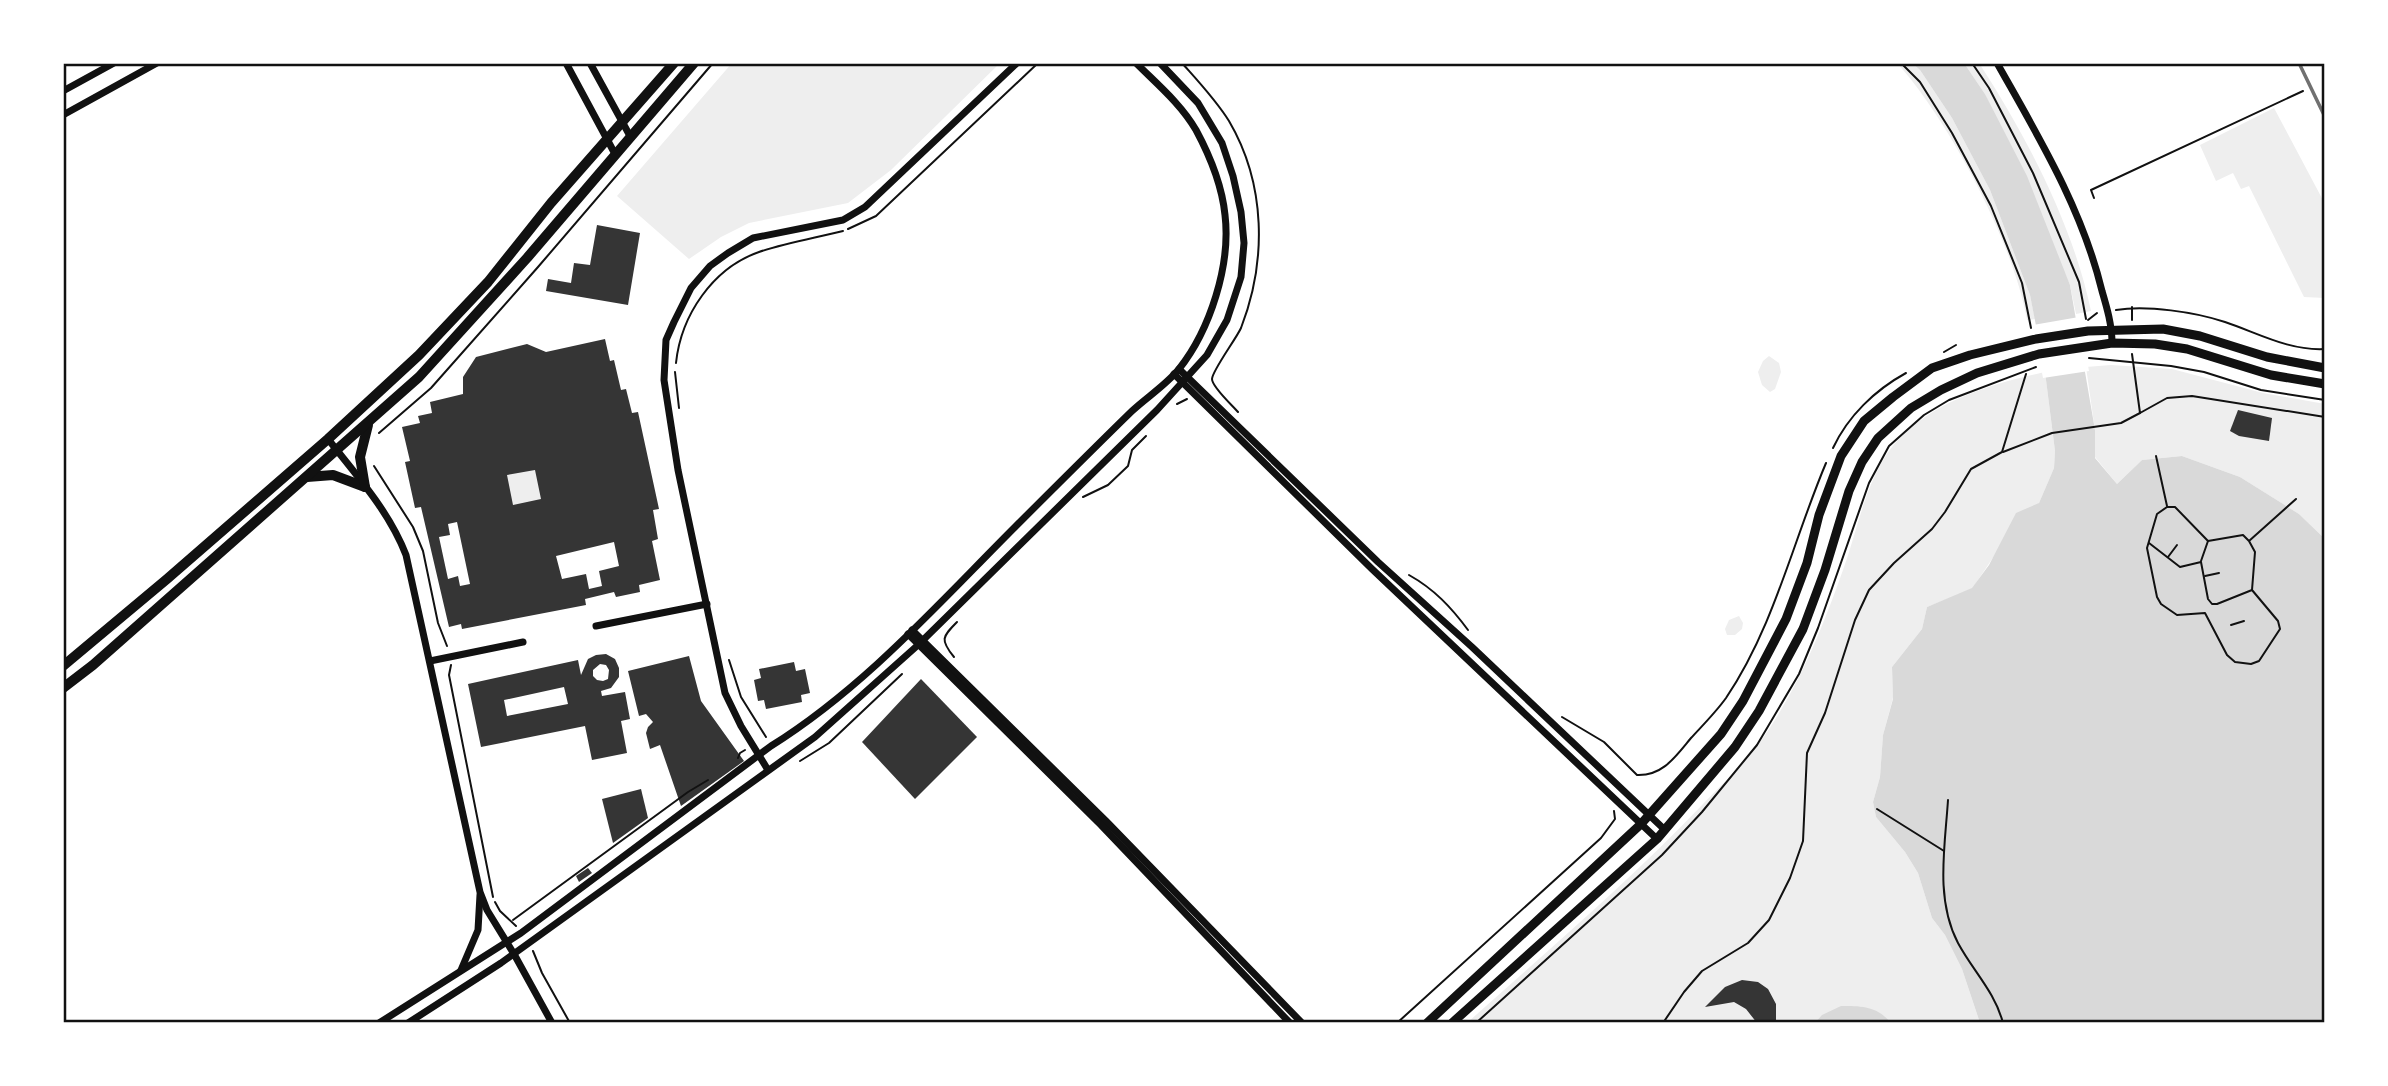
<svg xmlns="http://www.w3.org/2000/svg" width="2388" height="1086" viewBox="0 0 2388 1086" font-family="'Work Sans',sans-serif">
	<rect width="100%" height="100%" fill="#fff"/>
	<g fill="#eee">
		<polygon points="732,63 1000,63 891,170 848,203 749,223 721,237 689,259 617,196"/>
		<path d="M 1897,63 L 1912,63 L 1920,70 L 1952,118 L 1990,190 L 2030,295 L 2035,319 L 2027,320 C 2014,244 1949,120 1897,63 Z"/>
		<path d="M 1964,63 L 1979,63 C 2027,137 2073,225 2091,311 L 2076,314 L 2070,285 L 1985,94 Z"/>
		<polygon points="2274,108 2325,204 2325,298 2304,297 2249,186 2241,189 2233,173 2216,181 2200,145"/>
		<polygon points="1769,356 1779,363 1781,372 1775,389 1770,392 1762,385 1758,372 1763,361"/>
		<polygon points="2111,365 2172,369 2263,393 2325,404 2325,539 2299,514 2240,477 2182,456 2142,460 2117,484 2095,457 2095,430 2086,367"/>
		<path d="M 2045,372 L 2055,451 L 2054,468 L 2039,503 L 2000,547 L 1972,589 L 1927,607 L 1922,629 L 1892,667 L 1893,698 L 1883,735 L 1880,777 L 1873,802 L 1876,817 L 1905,852 L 1918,873 L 1932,918 L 1945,935 L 1962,969 L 1980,1023 L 1467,1023 C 1547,951 1629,882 1703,804 C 1720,786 1739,769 1754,750 C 1795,697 1821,632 1843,570 C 1860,524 1867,467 1906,432 C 1943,398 1996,383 2045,372 Z"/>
		<polygon points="575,434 589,502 508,518 495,450"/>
		<polygon points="1739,616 1743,623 1742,629 1735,635 1727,635 1725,629 1729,620"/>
	</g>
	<g fill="#d9d9d9">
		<polygon points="1912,63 1964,63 1985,94 2027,176 2070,285 2095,430 2095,458 2117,484 2142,460 2182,456 2240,477 2299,514 2325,539 2325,1023 1980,1023 1962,969 1945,935 1932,918 1918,873 1905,852 1876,817 1873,802 1880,777 1883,735 1893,699 1892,667 1922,629 1927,607 1972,588 1989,565 2016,513 2039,503 2054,468 2055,451 2045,372 2030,295 1990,190 1952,118 1920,70"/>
		<path d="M 1841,1006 C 1862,1006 1877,1006 1891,1023 L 1815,1023 L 1822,1015 Z"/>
	</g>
	<polygon fill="#fff" points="2079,317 2089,371 2043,378 2033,325"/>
	<g fill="#353535" fill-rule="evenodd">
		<polygon points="597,225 640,233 628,305 546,291 548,279 571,283 574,263 590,265"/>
		<path d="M 605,339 L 610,361 L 614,360 L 621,390 L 626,389 L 632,413 L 638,412 L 659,509 L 653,510 L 658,539 L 652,541 L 660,580 L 639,585 L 640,592 L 616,597 L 614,592 L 585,599 L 586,605 L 462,629 L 461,624 L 449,627 L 421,507 L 415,508 L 405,462 L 410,461 L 402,427 L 420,423 L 418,416 L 432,413 L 430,402 L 463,394 L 463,377 L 476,357 L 527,344 L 546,352 ZM 535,470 L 541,499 L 513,505 L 507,475 ZM 457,522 L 470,584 L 460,586 L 458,576 L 448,579 L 439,537 L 450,535 L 448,524 ZM 614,542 L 619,566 L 599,571 L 602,586 L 589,589 L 586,574 L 562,579 L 556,556 Z"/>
		<polygon points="2238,410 2272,418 2269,441 2239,436 2230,431"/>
		<path d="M 606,654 L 615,659 L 619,668 L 619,677 L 611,688 L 601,691 L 602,696 L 625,692 L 630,719 L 621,721 L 627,753 L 592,760 L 585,726 L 481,747 L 468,684 L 578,660 L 581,675 L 588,659 L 596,655 ZM 600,664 L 606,665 L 609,670 L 608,679 L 603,681 L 597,680 L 593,676 L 593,670 ZM 564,687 L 568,704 L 507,716 L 504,700 Z"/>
		<polygon points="689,656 701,701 744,761 681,806 660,745 650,749 646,733 648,727 653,722 646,714 639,716 628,671"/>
		<polygon points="794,662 796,671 805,669 810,693 801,695 802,702 766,709 764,700 758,701 754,680 761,678 759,669"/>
		<polygon points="921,679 977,737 915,799 862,742"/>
		<polygon points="641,789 648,818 613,843 602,799"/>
		<polygon points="588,868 592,873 579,882 576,876"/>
		<polygon points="1742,980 1758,982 1768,989 1776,1004 1776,1023 1757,1023 1746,1009 1734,1002 1705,1007 1725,987"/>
	</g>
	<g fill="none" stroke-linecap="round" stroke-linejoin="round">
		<g stroke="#111" stroke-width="2">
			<path d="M 1182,63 C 1198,81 1216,100 1229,121 C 1266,184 1267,261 1241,328 C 1236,339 1212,371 1212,379 C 1212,387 1232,405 1238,412"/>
			<polyline points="1901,63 1920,82 1952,133 1991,206 2022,283 2031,328"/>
			<polyline points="1972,63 1989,88 2033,173 2079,282 2086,319"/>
			<polyline points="2094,198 2091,190 2303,91"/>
			<polyline points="848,229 876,216 1038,63"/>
			<polyline points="2132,307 2132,320"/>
			<path d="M 2116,310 C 2147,305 2195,312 2225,322 C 2258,333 2289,351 2325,349"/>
			<polyline points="2088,320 2097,313"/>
			<polyline points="1944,352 1956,345"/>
			<polyline points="2132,354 2140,413 2167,398 2192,396 2325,417"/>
			<polyline points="2089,358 2171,366 2204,372 2261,390 2325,400"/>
			<path d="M 676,363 C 681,315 713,268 759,252 C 786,243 815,238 843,231"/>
			<polyline points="675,372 679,408"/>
			<polyline points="1177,404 1187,399"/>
			<polyline points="379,433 431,388 538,267 713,63"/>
			<path d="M 1833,448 C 1848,416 1875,390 1906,373"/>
			<polyline points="2003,452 2052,433 2121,423 2140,413"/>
			<polyline points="2156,456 2167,506"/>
			<polyline points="374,466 413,527 423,551 438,623 447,646"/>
			<polyline points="1083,497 1108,485 1128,466 1132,450 1146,436"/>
			<polyline points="2249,541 2243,535 2208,541 2175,507 2167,507 2157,514 2147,548 2157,597 2161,604 2177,615 2205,613 2227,655 2235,662 2251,664 2259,661 2280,629 2278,621 2252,590 2255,552 2249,541 2296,499"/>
			<polyline points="2149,543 2180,567 2201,562 2208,599 2212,604 2217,604 2252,590"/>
			<polyline points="2168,557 2177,545"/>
			<polyline points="2201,561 2208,541"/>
			<path d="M 1409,575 C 1434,589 1451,607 1468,630"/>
			<polyline points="2205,576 2219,573"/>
			<polyline points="2231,625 2244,621"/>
			<path d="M 954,657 C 940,640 942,637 957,622"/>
			<polyline points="729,660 741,697 766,737"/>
			<polyline points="451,665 449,675 493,897"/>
			<path d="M 1562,717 L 1604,742 L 1637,775 C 1663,776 1676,756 1691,738 C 1703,725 1716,712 1726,698 C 1774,627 1793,541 1826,463"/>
			<polyline points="738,758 740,753 745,750"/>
			<polyline points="800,761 829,743 902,674"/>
			<path d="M 1948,800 C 1945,847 1935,899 1958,943 C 1973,971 1995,992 2003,1023"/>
			<polyline points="1877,809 1944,851"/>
			<polyline points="495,902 500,911 516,926"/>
			<polyline points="513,920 688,792 708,780"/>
			<polyline points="533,951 542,973 570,1023"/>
			<polyline points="1397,1023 1601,838 1615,819 1614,811"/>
			<polyline points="1476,1023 1662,855 1702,812 1757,745 1799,674 1818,628 1869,483 1889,446 1924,415 1949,400 2036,367"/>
			<polyline points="1663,1023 1684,992 1702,971 1748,943 1769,920 1790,878 1803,841 1807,753 1825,713 1855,620 1869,590 1894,563 1932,529 1945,512 1971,469 2002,452 2026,374"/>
		</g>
		<g stroke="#111" stroke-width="7">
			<polyline points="566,63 615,154"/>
			<polyline points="590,63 630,136"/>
			<path d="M 1997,63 C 2038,136 2082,208 2102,291 C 2107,308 2112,325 2112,343"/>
			<polyline points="63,91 114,63"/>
			<polyline points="63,115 157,63"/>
			<polyline points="1179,369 1378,562 1472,647 1665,830"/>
			<polyline points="1174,374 1372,569 1657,839"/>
			<path d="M 328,439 C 357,476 389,511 406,555 L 480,892 L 487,910 L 514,954 L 552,1023"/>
			<polyline points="596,626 707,604"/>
			<polyline points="912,630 1106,821 1302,1023"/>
			<polyline points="908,634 1101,825 1290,1023"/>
			<polyline points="430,661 523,642"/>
			<polyline points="768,770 741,726 725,693 678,470 664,380 666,340 674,322 691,288 710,266 728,253 753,238 843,220 865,207 1017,63"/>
			<polyline points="461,970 478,930 480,895"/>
			<path d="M 379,1023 L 521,933 L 771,746 C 864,688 938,604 1015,527 C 1054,488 1092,450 1132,411 C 1147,397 1166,385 1179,369 C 1210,330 1231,265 1225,215 C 1222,185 1210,156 1196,130 C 1181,104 1157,84 1136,63"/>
			<polyline points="408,1023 501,963 815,737 918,645 1157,410 1207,355 1227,320 1241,277 1244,243 1241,212 1233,176 1222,143 1198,103 1160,63"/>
		</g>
		<g stroke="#111" stroke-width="9">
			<polyline points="1427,1023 1641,824 1721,734 1743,701 1786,619 1807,563 1819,515 1841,456 1864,421 1893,397 1932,368 1970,355 2036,339 2088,331 2163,329 2200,336 2267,357 2325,368"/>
			<polyline points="1452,1023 1657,839 1735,747 1759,711 1803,629 1825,570 1849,491 1862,462 1878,438 1911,408 1941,390 1977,373 2039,354 2112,343 2155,344 2187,349 2271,375 2325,384"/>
		</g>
		<g stroke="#111" stroke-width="10">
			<polyline points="307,477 333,475 365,487"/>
			<polyline points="365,487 360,457 368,425"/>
			<polyline points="63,666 167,579 328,439 419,355 488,282 551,203 674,63"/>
			<polyline points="63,688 93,665 419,377 527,258 694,63"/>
		</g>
		<polyline stroke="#707070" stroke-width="3.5" points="2299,63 2325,117"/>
	</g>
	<rect width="2388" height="1086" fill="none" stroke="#ffffff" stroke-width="130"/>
	<rect x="65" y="65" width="2258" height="956" fill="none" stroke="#111" stroke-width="2.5"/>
</svg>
